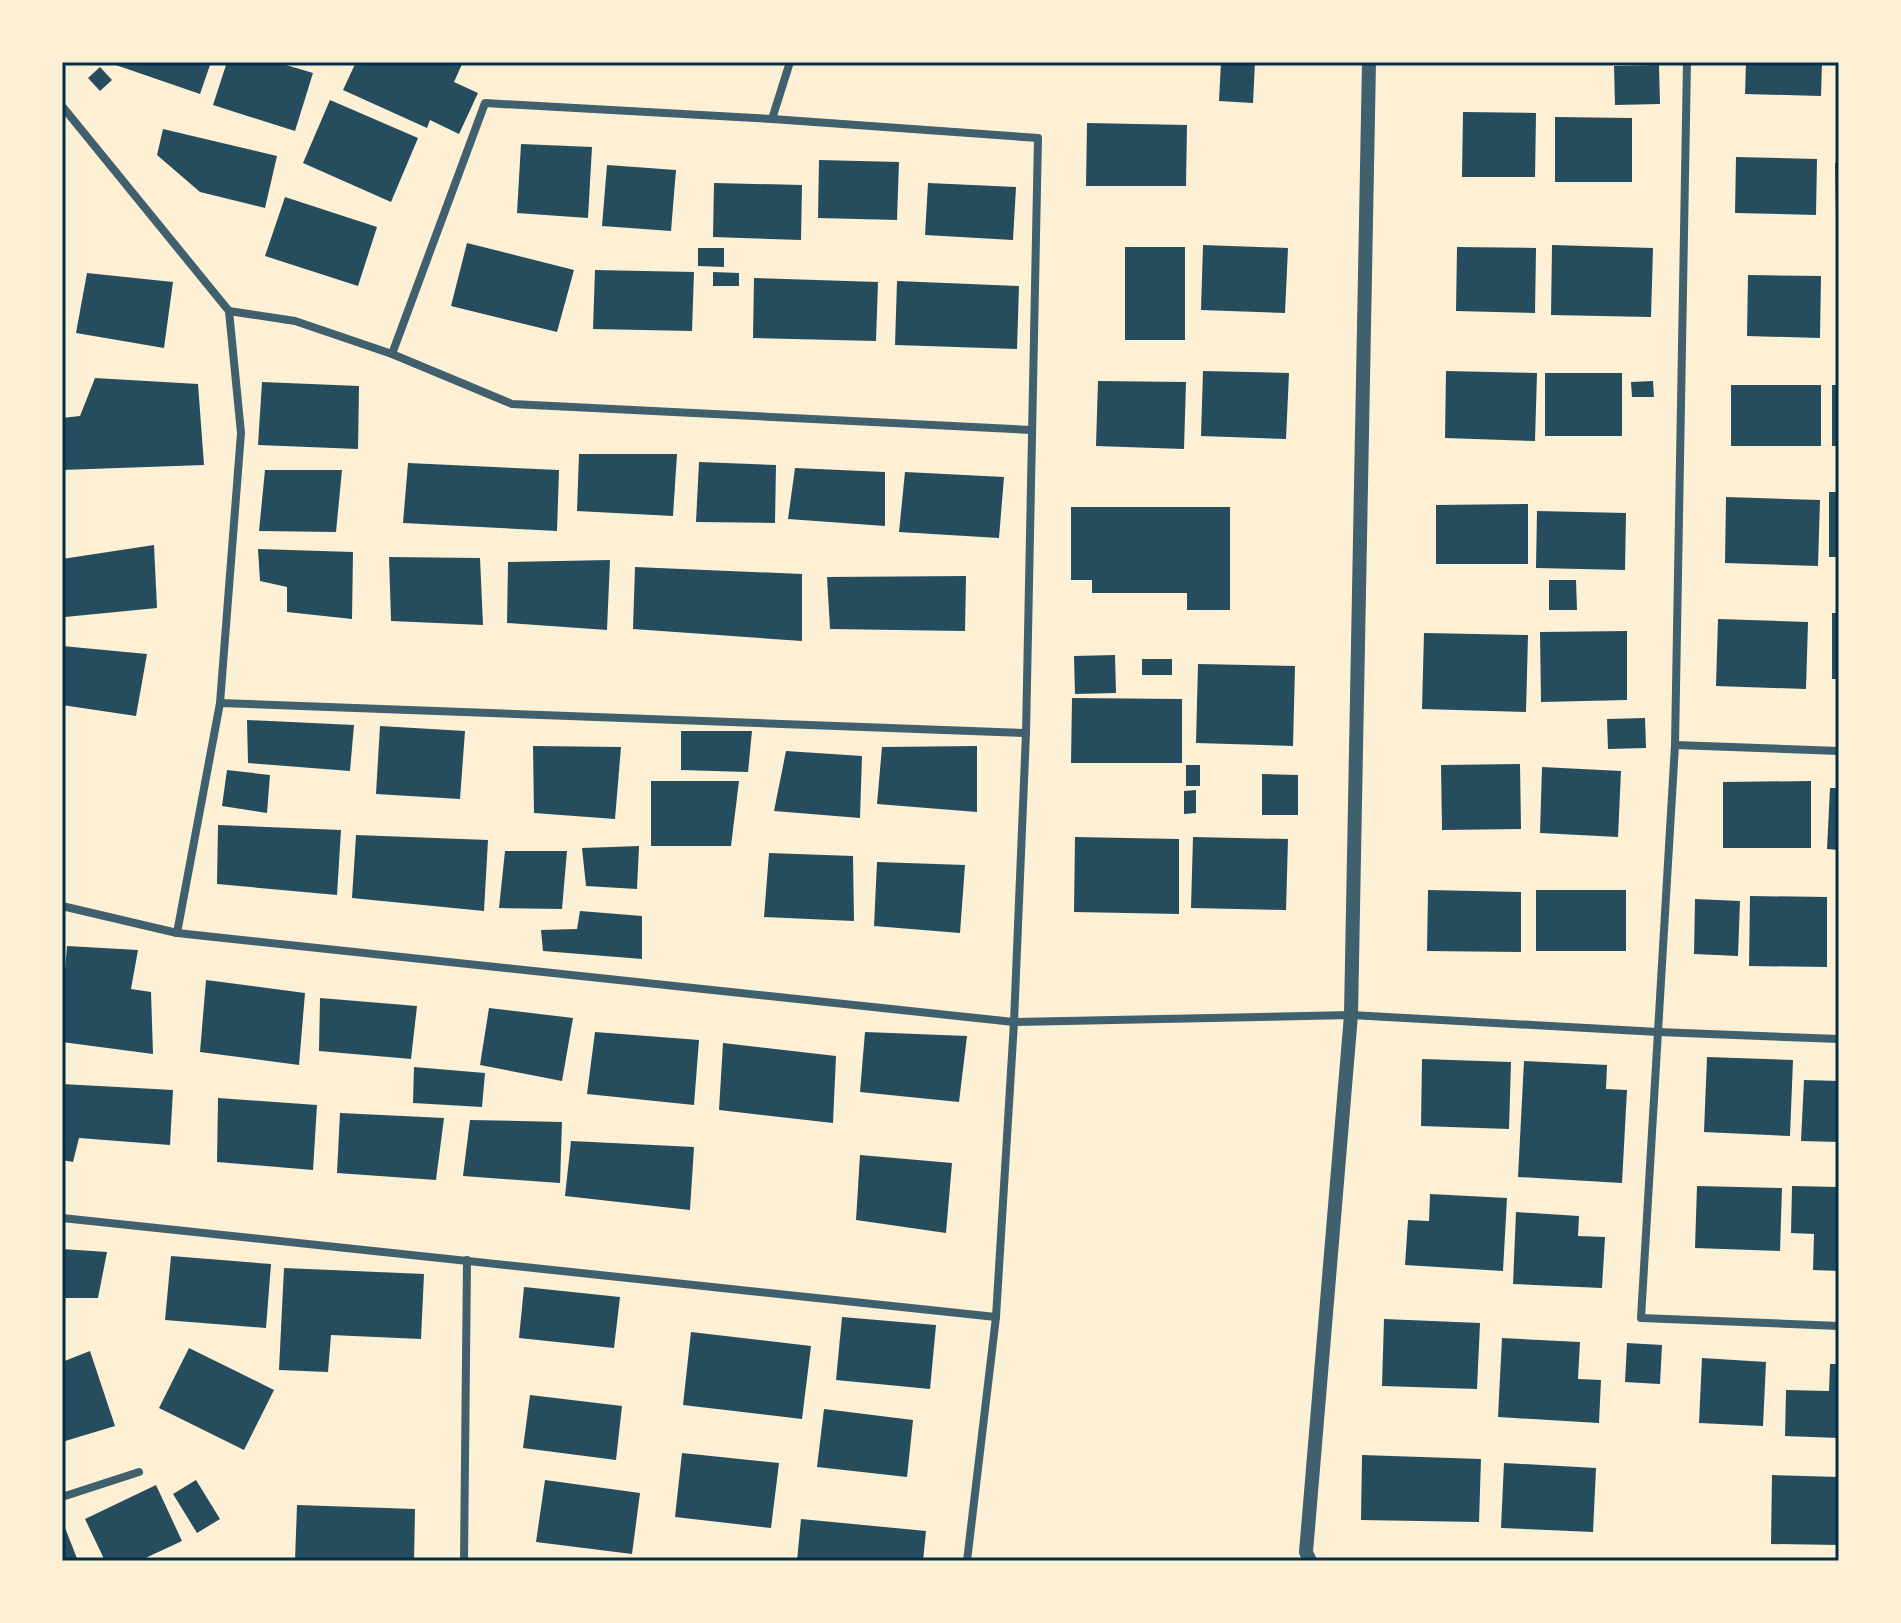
<svg xmlns="http://www.w3.org/2000/svg" width="1901" height="1623" viewBox="0 0 1901 1623" font-family="'Work Sans',sans-serif">
	<rect width="100%" height="100%" fill="#fdf0d5"/>
	<g fill="#264d5e">
		<polygon points="107,62 211,62 200,94"/>
		<polygon points="227,62 276,62 313,73 295,131 213,105"/>
		<polygon points="356,62 463,62 454,82 478,93 459,134 430,120 427,128 343,90"/>
		<polygon points="1221,62 1255,62 1253,103 1219,101"/>
		<polygon points="1746,62 1822,62 1821,96 1745,94"/>
		<polygon points="1659,65 1660,104 1615,105 1614,66"/>
		<polygon points="100,67 112,80 100,91 88,78"/>
		<polygon points="330,100 418,138 391,202 303,163"/>
		<polygon points="1463,112 1536,113 1535,177 1462,177"/>
		<polygon points="1555,117 1632,118 1632,182 1555,182"/>
		<polygon points="1087,123 1187,125 1186,186 1086,186"/>
		<polygon points="163,129 277,156 265,208 200,192 157,155"/>
		<polygon points="521,144 592,147 588,218 517,213"/>
		<polygon points="1736,157 1817,159 1816,215 1735,213"/>
		<polygon points="819,160 899,162 897,220 818,218"/>
		<polygon points="1835,163 1839,163 1839,217 1836,217"/>
		<polygon points="607,165 676,170 671,231 602,226"/>
		<polygon points="714,183 802,185 801,240 713,237"/>
		<polygon points="928,183 1016,187 1013,240 925,235"/>
		<polygon points="285,197 377,227 358,286 265,256"/>
		<polygon points="467,243 574,270 557,332 451,306"/>
		<polygon points="1203,245 1288,248 1285,313 1201,310"/>
		<polygon points="1552,245 1653,248 1651,317 1551,315"/>
		<rect x="1125" y="247" width="60" height="93"/>
		<polygon points="1457,247 1536,248 1535,313 1456,311"/>
		<polygon points="698,248 724,248 724,267 698,266"/>
		<polygon points="595,270 694,272 692,331 593,329"/>
		<polygon points="713,272 739,273 739,286 713,286"/>
		<polygon points="87,273 173,282 164,348 76,333"/>
		<polygon points="1748,275 1821,276 1820,338 1747,336"/>
		<polygon points="754,278 878,282 876,341 753,338"/>
		<polygon points="897,281 1019,286 1017,349 895,345"/>
		<polygon points="1203,371 1289,373 1286,439 1201,436"/>
		<polygon points="1446,371 1537,373 1535,441 1445,438"/>
		<rect x="1545" y="373" width="77" height="63"/>
		<polygon points="95,378 198,384 204,465 62,470 62,418 80,416"/>
		<polygon points="1098,381 1186,382 1184,449 1096,446"/>
		<polygon points="1653,381 1654,397 1632,397 1631,382"/>
		<polygon points="262,382 359,386 358,449 258,445"/>
		<rect x="1731" y="385" width="90" height="61"/>
		<rect x="1832" y="385" width="7" height="61"/>
		<polygon points="579,454 677,454 673,516 577,511"/>
		<polygon points="699,462 776,465 775,523 696,522"/>
		<polygon points="408,463 559,470 557,531 403,523"/>
		<polygon points="795,468 885,472 885,526 788,519"/>
		<polygon points="265,470 342,470 336,532 259,531"/>
		<polygon points="905,472 1004,477 999,538 899,532"/>
		<rect x="1829" y="492" width="10" height="65"/>
		<polygon points="1726,497 1820,500 1818,566 1725,563"/>
		<polygon points="1528,504 1528,564 1436,564 1436,505"/>
		<polygon points="1071,507 1230,507 1230,610 1187,610 1187,593 1092,593 1092,580 1071,580"/>
		<polygon points="1537,511 1626,513 1625,570 1536,568"/>
		<polygon points="154,545 157,608 65,617 62,559"/>
		<polygon points="258,549 353,552 352,619 287,612 287,587 260,581"/>
		<polygon points="389,557 480,558 483,625 391,621"/>
		<polygon points="610,560 607,630 507,623 508,562"/>
		<polygon points="635,567 802,574 802,641 633,629"/>
		<polygon points="966,576 965,631 830,629 827,577"/>
		<polygon points="1549,580 1576,580 1577,610 1549,610"/>
		<rect x="1832" y="613" width="7" height="66"/>
		<polygon points="1718,619 1808,622 1806,689 1716,686"/>
		<polygon points="1627,631 1627,700 1541,702 1540,632"/>
		<polygon points="1424,633 1528,635 1526,712 1422,709"/>
		<polygon points="62,646 147,654 136,716 62,705"/>
		<polygon points="1115,655 1116,693 1075,694 1074,656"/>
		<rect x="1142" y="659" width="30" height="16"/>
		<polygon points="1198,664 1295,666 1293,746 1196,743"/>
		<polygon points="1072,698 1182,699 1182,763 1071,763"/>
		<polygon points="1645,718 1646,748 1608,749 1607,719"/>
		<polygon points="247,720 354,725 350,771 248,763"/>
		<polygon points="380,726 465,731 460,799 376,794"/>
		<polygon points="681,731 752,731 748,772 681,770"/>
		<polygon points="533,746 621,747 615,819 534,813"/>
		<polygon points="977,746 977,812 877,804 882,747"/>
		<polygon points="786,751 862,756 860,818 774,811"/>
		<polygon points="1520,764 1521,829 1442,830 1441,765"/>
		<rect x="1186" y="765" width="14" height="21"/>
		<polygon points="1542,767 1621,771 1618,837 1540,833"/>
		<polygon points="227,770 270,775 267,813 222,806"/>
		<polygon points="1262,774 1298,775 1298,815 1262,815"/>
		<polygon points="651,781 739,781 731,846 651,846"/>
		<polygon points="1811,781 1811,848 1723,848 1723,782"/>
		<polygon points="1830,788 1839,788 1839,850 1827,849"/>
		<polygon points="1196,790 1196,813 1184,814 1184,791"/>
		<polygon points="218,825 341,830 337,895 217,884"/>
		<polygon points="356,835 488,840 484,911 352,898"/>
		<polygon points="1075,837 1179,839 1179,914 1074,912"/>
		<polygon points="1193,837 1288,839 1286,910 1191,908"/>
		<polygon points="639,846 637,889 586,886 582,848"/>
		<polygon points="505,851 567,851 562,909 499,908"/>
		<polygon points="769,853 853,856 854,921 764,917"/>
		<polygon points="877,862 965,865 960,933 874,926"/>
		<polygon points="1428,890 1521,892 1521,952 1427,951"/>
		<rect x="1536" y="890" width="90" height="61"/>
		<polygon points="1750,896 1827,897 1827,967 1749,966"/>
		<polygon points="1695,899 1740,901 1738,956 1694,954"/>
		<polygon points="580,911 642,916 642,959 543,951 541,930 577,929"/>
		<polygon points="67,946 138,950 131,989 151,992 153,1054 62,1042 62,1006"/>
		<polygon points="206,980 305,993 299,1065 200,1052"/>
		<polygon points="320,998 417,1006 411,1059 319,1051"/>
		<polygon points="489,1008 573,1018 562,1081 480,1065"/>
		<polygon points="595,1032 699,1040 694,1105 587,1094"/>
		<polygon points="865,1032 967,1036 959,1102 860,1092"/>
		<polygon points="723,1043 836,1056 833,1123 719,1110"/>
		<polygon points="1707,1057 1793,1060 1790,1136 1704,1132"/>
		<polygon points="1422,1059 1511,1062 1509,1129 1421,1126"/>
		<polygon points="1524,1061 1607,1065 1606,1089 1627,1090 1622,1183 1518,1177"/>
		<polygon points="414,1067 485,1073 482,1107 413,1103"/>
		<polygon points="1804,1080 1839,1081 1839,1142 1801,1141"/>
		<polygon points="62,1084 173,1090 170,1145 79,1138 73,1162 62,1160"/>
		<polygon points="218,1098 317,1105 313,1170 217,1162"/>
		<polygon points="340,1113 444,1118 436,1180 337,1173"/>
		<polygon points="470,1120 562,1122 560,1183 463,1176"/>
		<polygon points="571,1141 694,1147 690,1210 565,1196"/>
		<polygon points="860,1155 952,1163 946,1233 856,1220"/>
		<polygon points="1697,1186 1782,1188 1780,1251 1695,1248"/>
		<polygon points="1792,1186 1839,1187 1839,1271 1813,1270 1814,1234 1791,1233"/>
		<polygon points="1430,1194 1507,1198 1503,1271 1405,1265 1408,1220 1429,1221"/>
		<polygon points="1516,1212 1579,1216 1578,1236 1605,1237 1602,1288 1513,1284"/>
		<polygon points="62,1249 107,1252 98,1298 62,1298"/>
		<polygon points="171,1256 271,1264 266,1328 165,1320"/>
		<polygon points="284,1268 424,1274 421,1339 331,1335 328,1372 279,1370"/>
		<polygon points="524,1287 620,1297 614,1348 519,1338"/>
		<polygon points="842,1317 936,1325 930,1389 836,1380"/>
		<polygon points="1384,1319 1480,1323 1477,1389 1382,1386"/>
		<polygon points="691,1332 811,1346 802,1419 683,1405"/>
		<polygon points="1502,1338 1580,1342 1578,1379 1601,1380 1599,1423 1498,1417"/>
		<polygon points="1627,1343 1662,1345 1660,1384 1625,1382"/>
		<polygon points="189,1348 274,1390 244,1450 159,1408"/>
		<polygon points="90,1351 115,1426 62,1442 62,1362"/>
		<polygon points="1702,1358 1766,1362 1763,1426 1699,1423"/>
		<polygon points="1830,1364 1839,1364 1839,1438 1785,1436 1786,1390 1829,1391"/>
		<polygon points="530,1395 622,1406 616,1460 523,1448"/>
		<polygon points="824,1409 913,1420 907,1477 817,1467"/>
		<polygon points="682,1453 779,1463 771,1528 675,1517"/>
		<polygon points="1362,1455 1481,1459 1479,1522 1361,1520"/>
		<polygon points="1504,1463 1596,1468 1593,1532 1501,1528"/>
		<polygon points="1772,1475 1839,1477 1839,1545 1771,1544"/>
		<polygon points="196,1480 220,1519 197,1533 173,1494"/>
		<polygon points="545,1480 640,1493 632,1554 536,1542"/>
		<polygon points="156,1485 182,1541 139,1561 105,1561 85,1519"/>
		<polygon points="297,1505 415,1509 414,1561 295,1561"/>
		<polygon points="801,1519 926,1531 923,1561 797,1561"/>
		<polygon points="62,1520 78,1561 62,1561"/>
	</g>
	<g fill="none" stroke-linecap="round" stroke-linejoin="round">
		<g stroke="#3f606c" stroke-width="8">
			<polyline points="1687,62 1675,745 1641,1318 1839,1326"/>
			<polyline points="62,106 229,311 241,433 220,703 177,933"/>
			<polyline points="772,119 790,62"/>
			<polyline points="229,311 295,321 392,354 512,404 1032,430"/>
			<polyline points="392,354 485,103 772,119 1038,138 1026,733 1014,1022 996,1317 967,1561"/>
			<polyline points="220,703 1026,733"/>
			<polyline points="1675,745 1839,751"/>
			<polyline points="62,906 177,933 1014,1022 1351,1015 1658,1032 1839,1039"/>
			<polyline points="62,1218 996,1317"/>
			<polyline points="62,1497 139,1472"/>
			<polyline points="464,1561 467,1260"/>
		</g>
		<polyline stroke="#3f606c" stroke-width="14" points="1310,1561 1306,1552 1351,1015 1369,62"/>
	</g>
	<rect width="1901" height="1623" fill="none" stroke="#fdf0d5" stroke-width="128"/>
	<rect x="64" y="64" width="1773" height="1495" fill="none" stroke="#003049" stroke-width="3"/>
</svg>
